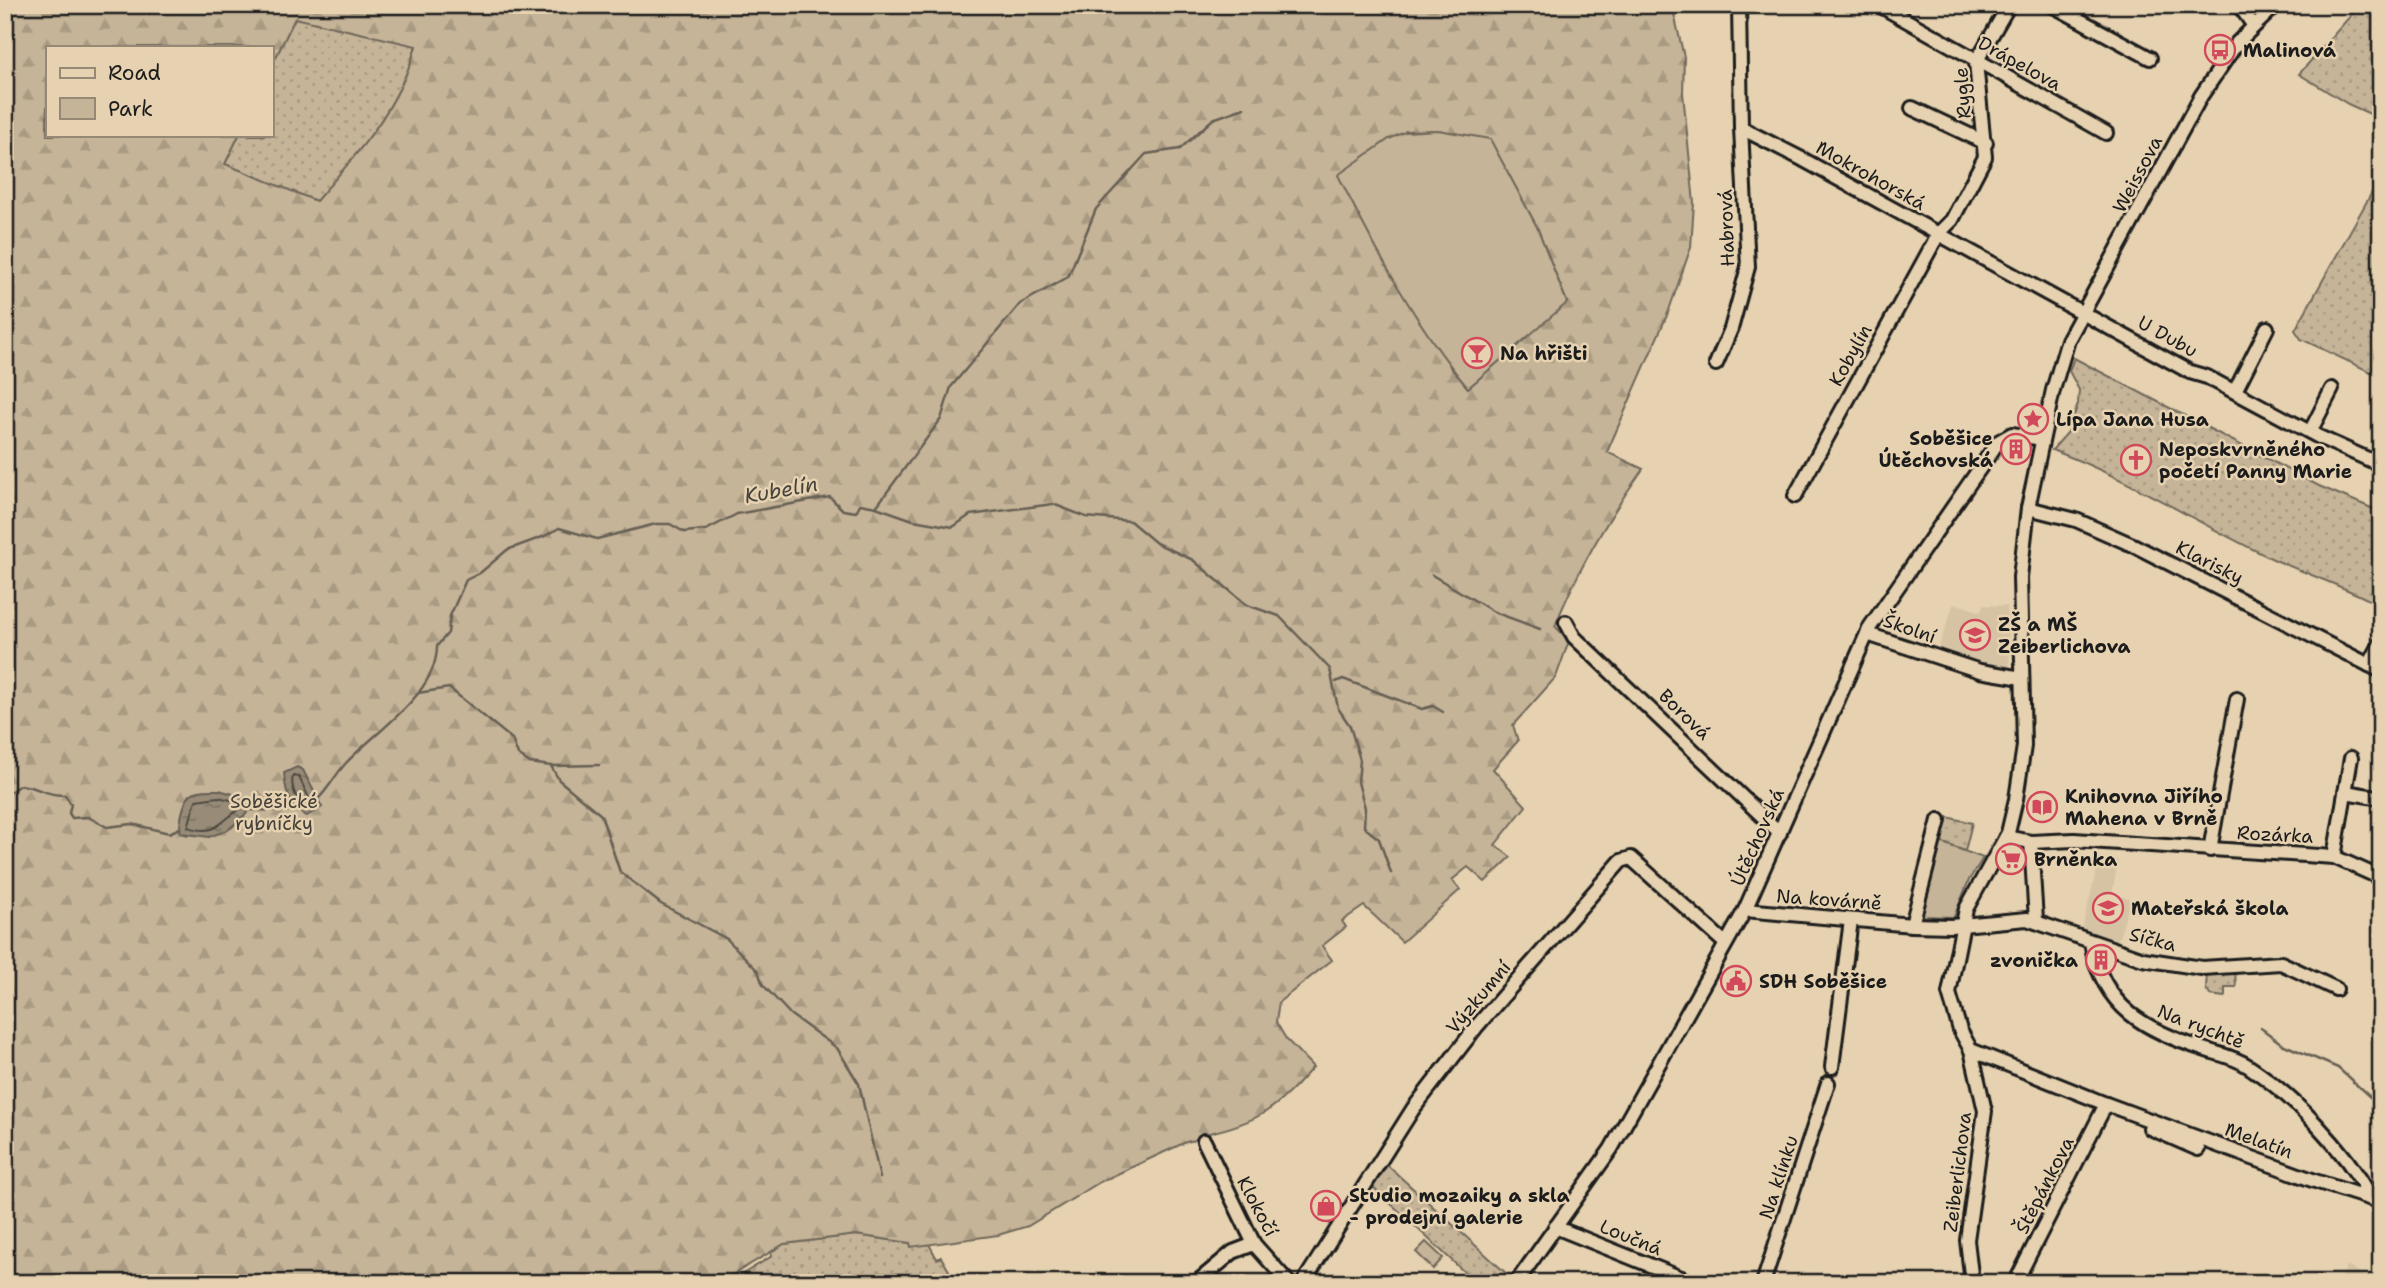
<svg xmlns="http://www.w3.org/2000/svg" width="2386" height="1288" viewBox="0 0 2386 1288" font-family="'Shantell Sans',sans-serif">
	<defs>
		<pattern id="green-dots" width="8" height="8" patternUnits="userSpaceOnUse" patternTransform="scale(1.75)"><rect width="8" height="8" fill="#c5b498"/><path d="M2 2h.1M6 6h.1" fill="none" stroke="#a99a82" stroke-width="1.8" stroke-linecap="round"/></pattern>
		<pattern id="forest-firs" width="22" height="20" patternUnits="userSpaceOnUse" patternTransform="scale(1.75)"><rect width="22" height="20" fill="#c5b498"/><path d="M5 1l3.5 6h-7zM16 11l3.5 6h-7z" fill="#a99a82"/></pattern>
		<pattern id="water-ripples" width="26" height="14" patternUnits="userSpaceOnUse" patternTransform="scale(1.75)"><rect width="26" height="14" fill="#988c78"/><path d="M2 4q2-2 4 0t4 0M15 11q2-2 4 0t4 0" fill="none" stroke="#7b7262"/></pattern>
	</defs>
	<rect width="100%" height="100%" fill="#e6d2b0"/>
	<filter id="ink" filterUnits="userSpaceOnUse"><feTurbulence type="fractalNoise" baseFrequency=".0143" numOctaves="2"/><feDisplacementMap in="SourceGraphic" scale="14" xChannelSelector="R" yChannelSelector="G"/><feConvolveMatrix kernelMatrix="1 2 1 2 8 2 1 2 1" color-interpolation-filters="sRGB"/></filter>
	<g filter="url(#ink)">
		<g fill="#d5c3a4">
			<polygon points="1954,603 1981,612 1983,605 2007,606 2010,669 1937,652"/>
			<polygon points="2100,857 2118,860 2112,895 2131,899 2117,945 2081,933"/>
			<polygon points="2347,1266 2373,1280 2371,1283 2339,1283"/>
		</g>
		<g fill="url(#green-dots)" stroke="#70685a" stroke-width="2">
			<polygon points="2360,5 2381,5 2381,119 2348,104 2299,74"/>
			<path d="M 295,18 L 416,45 C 400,106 357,155 316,201 L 225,164 L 239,135 L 271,135 L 271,67 Z"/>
			<polygon points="2381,176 2381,377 2301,339 2295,330"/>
			<path d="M 2074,358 L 2319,486 L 2381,512 L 2381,606 C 2346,587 2309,575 2273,559 C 2198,524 2129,478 2052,450 L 2068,432 L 2078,404 L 2079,390 L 2069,371 Z"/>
			<polygon points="1947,817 1972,823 1965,851 1940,842"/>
			<polygon points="2235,969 2236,987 2225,987 2225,997 2210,995 2206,989 2207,972"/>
			<polygon points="1386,1164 1508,1275 1504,1283 1476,1283 1372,1186"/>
			<polygon points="856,1235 910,1243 911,1246 929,1244 937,1259 941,1257 956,1283 911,1283 910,1279 908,1283 728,1283 772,1256 771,1252 784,1244"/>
		</g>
		<path fill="url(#forest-firs)" stroke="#70685a" stroke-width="2" fill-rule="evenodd" d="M 5,5 L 1672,5 L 1684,57 L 1683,93 L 1694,203 L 1691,247 L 1668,313 L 1607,452 L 1643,469 C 1607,519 1578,569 1555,626 L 1569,641 L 1556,677 L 1513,725 L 1518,741 L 1493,769 L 1526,806 L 1495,845 L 1511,857 L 1485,882 L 1468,867 L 1452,880 L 1460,890 L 1402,942 L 1364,906 L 1342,921 L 1346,927 L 1322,946 L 1332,960 L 1279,1002 L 1276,1022 L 1286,1039 L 1313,1067 C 1276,1109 1260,1122 1205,1134 L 1205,1138 L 1186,1142 L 1100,1182 L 1028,1226 L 998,1235 L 911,1247 L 910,1243 L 856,1235 L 784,1244 L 719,1283 L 5,1283 ZM 295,18 L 416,46 C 400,106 357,155 316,201 L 225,164 L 239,135 L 47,135 L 47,47 L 271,47 L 271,67 ZM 1438,130 L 1490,140 L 1537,227 L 1567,302 L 1468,388 L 1450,367 L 1406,131 ZM 215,790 L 245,815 L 231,828 L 188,835 L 181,833 C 179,824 184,799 192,794 C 197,790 209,791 215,790 Z"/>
		<g fill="#c5b498" stroke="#70685a" stroke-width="2">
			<path d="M 1438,130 L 1490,139 L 1537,227 L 1567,303 L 1468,388 C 1415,324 1375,249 1338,175 L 1389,139 L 1405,132 Z"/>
			<polygon points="1940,842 1983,858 1969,880 1954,917 1920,916"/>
			<polygon points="1426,1242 1443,1258 1433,1269 1416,1252"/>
		</g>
		<g fill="url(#water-ripples)" stroke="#665f53" stroke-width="2">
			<path d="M 297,767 L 303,770 L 322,807 L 307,816 C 290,809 285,790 284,773 Z"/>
			<path d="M 219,790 L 247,798 L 247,813 L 228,830 L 209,837 L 181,833 C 178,825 184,801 190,795 C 196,789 211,790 219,790 Z"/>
		</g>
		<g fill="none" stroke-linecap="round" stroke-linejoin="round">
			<g stroke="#4e4941" stroke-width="2">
				<path d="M 293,776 L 299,777 L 311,802 L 307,808 C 297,804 290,786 293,776 Z"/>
				<path d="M 218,797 L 239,802 L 241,808 C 221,820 217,837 188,827 L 196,800 Z"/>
			</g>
			<g stroke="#665f53" stroke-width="2.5">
				<polyline points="876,507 913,520 953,527 970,515 1053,504 1086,517 1130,521 1156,543 1193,560 1247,605 1279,616 1330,669 1338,708 1350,726 1360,760 1358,782 1365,808 1364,827 1379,839 1391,873"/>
				<polyline points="1432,575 1494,612 1540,629"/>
				<polyline points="1336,682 1343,679 1422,709 1433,706 1443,712"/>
				<polyline points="418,693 449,688 512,739 518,755 530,763 551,766 559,780 601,815 620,872 661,904 727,939 758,971 763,985 791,1015 837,1048 859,1084 880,1178"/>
				<polyline points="551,766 599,765"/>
				<path d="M 5,795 L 20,785 C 40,787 43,795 65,795 L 71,804 L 69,813 L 72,818 L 88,817 L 107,827 L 132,824 L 169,833 L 180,828"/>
				<path d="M 316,801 C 328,790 335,775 346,763 C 377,730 437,694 437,646 L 448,633 L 450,616 L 466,580 L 480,573 L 507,550 L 545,536 L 559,528 L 597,539 L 656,524 L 670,524 L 684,532 L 706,530 L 737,514 L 830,497 L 843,510 L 856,512 L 860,504 L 876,507 L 941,419 L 951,387 L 1020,304 L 1068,277 L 1096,209 L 1146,154 L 1180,149 L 1213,119 L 1244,108"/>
				<polyline points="246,810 299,811"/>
				<polyline points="2261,1028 2282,1044 2338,1068 2381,1107"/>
			</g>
			<g stroke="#1c1c1c" stroke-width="18">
				<g id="minor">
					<polyline points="1879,5 2106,133"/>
					<polyline points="2052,5 2150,58"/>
					<polyline points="2239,5 2254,26"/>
					<polyline points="1912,108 1986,143"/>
					<polyline points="1741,128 1802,159 2190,372 2207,377 2319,437 2381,465"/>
					<polyline points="1716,364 1731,329 1748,267 1741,128 1739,5"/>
					<polyline points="2235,391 2267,328"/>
					<polyline points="2310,432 2332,389"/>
					<polyline points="1795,496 1939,233 1952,220 1985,157 1976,62 2009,5"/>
					<polyline points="2028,508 2076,520 2135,546 2381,671"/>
					<polyline points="1566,622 1574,637 1780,833"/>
					<polyline points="1867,634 1980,671 2022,678"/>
					<polyline points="2369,665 2381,643"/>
					<polyline points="2345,792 2381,798"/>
					<polyline points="2006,837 2031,842 2074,840 2334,857 2381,878"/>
					<polyline points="2031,842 2036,920"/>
					<polyline points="2210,850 2237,699"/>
					<polyline points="2334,857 2351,758"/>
					<polyline points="1745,910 1912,925 1951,926 2027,919 2143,959 2202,968 2281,963 2336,989"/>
					<polyline points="1912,925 1939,820"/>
					<path d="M 2091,943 C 2103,1008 2145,1030 2203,1049 C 2218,1054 2235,1057 2248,1066 C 2294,1096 2344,1149 2371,1197"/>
					<polyline points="1971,1050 2106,1104 2315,1181 2381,1202"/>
					<polyline points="1832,1067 1851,920"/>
					<polyline points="2150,1128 2198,1149"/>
					<polyline points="1204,1141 1254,1244 1289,1283"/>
					<polyline points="1555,1227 1694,1283"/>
					<polyline points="1196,1283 1233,1252 1254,1244"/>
					<polyline points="1303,1283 1413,1109 1477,1026 1621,861 1631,858 1725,943"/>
					<polyline points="1516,1283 1611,1149 1745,910 1870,627 1998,442 2012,434 2042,439"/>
					<polyline points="1763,1283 1828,1083"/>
					<polyline points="1972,1283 1967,1240 1985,1111 1971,1050 1960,1030 1949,993 1966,909 2008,833 2016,799 2024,746 2020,577 2028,508 2053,390 2068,340 2201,96 2237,43 2276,5"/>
					<polyline points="2015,1283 2106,1104"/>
				</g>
			</g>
			<use href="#minor" stroke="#e6d2b0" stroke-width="12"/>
		</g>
	</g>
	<defs>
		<g id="bus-ring" transform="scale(1.575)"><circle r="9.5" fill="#e6d2b0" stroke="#d1495b" stroke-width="1.5"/><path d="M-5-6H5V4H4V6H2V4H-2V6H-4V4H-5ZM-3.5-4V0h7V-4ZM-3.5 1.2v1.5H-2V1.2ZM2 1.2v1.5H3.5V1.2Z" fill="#d1495b"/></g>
		<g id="bar-ring" transform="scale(1.575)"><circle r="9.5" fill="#e6d2b0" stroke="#d1495b" stroke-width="1.5"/><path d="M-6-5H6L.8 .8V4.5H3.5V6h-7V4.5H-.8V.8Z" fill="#d1495b"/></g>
		<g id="sight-ring" transform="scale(1.575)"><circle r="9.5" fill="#e6d2b0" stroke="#d1495b" stroke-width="1.5"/><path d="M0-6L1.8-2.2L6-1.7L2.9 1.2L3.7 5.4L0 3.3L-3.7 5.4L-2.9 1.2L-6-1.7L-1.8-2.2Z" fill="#d1495b"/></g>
		<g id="building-ring" transform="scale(1.575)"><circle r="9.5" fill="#e6d2b0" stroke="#d1495b" stroke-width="1.5"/><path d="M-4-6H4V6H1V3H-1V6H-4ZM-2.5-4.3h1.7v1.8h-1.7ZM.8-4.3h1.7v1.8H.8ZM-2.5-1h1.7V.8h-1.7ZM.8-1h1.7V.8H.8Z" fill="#d1495b"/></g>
		<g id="church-ring" transform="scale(1.575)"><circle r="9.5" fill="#e6d2b0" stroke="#d1495b" stroke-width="1.5"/><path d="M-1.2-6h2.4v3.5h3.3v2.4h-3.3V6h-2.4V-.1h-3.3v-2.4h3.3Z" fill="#d1495b"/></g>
		<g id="school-ring" transform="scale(1.575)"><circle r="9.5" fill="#e6d2b0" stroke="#d1495b" stroke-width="1.5"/><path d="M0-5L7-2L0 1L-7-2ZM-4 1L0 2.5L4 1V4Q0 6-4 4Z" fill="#d1495b"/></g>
		<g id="library-ring" transform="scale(1.575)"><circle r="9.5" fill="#e6d2b0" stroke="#d1495b" stroke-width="1.5"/><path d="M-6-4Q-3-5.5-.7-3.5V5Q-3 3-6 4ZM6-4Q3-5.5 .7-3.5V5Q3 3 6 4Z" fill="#d1495b"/></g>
		<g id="supermarket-ring" transform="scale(1.575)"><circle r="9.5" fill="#e6d2b0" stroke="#d1495b" stroke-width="1.5"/><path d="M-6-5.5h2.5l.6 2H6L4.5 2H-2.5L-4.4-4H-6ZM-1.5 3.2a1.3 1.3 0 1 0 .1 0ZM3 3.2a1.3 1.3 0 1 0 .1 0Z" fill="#d1495b"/></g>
		<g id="civic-ring" transform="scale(1.575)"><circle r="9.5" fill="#e6d2b0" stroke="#d1495b" stroke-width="1.5"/><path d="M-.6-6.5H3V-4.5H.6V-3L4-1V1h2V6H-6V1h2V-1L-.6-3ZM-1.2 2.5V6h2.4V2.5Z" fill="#d1495b"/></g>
		<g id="shop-ring" transform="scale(1.575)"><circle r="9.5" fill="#e6d2b0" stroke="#d1495b" stroke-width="1.5"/><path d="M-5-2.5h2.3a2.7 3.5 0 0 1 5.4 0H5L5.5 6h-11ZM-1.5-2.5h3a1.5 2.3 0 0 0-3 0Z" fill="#d1495b"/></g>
	</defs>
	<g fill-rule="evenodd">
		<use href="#bus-ring" x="2220" y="50"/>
		<use href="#bar-ring" x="1477" y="353"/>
		<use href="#sight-ring" x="2033" y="419"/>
		<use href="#building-ring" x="2016" y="449"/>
		<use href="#church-ring" x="2136" y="460"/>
		<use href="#school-ring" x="1975" y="635"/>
		<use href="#library-ring" x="2042" y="807"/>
		<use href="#supermarket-ring" x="2011" y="859"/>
		<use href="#school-ring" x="2108" y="908"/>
		<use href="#building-ring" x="2101" y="960"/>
		<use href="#civic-ring" x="1736" y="981"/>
		<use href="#shop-ring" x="1326" y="1206"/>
	</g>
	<g text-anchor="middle" stroke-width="5" stroke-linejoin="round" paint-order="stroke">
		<g font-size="19" font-weight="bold" fill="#1c1c1c" stroke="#e6d2b0" text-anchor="start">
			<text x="2243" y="57">Malinová</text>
			<text x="1500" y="360">Na hřišti</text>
			<text x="2056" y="426">Lípa Jana Husa</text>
			<text x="1993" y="445" text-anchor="end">Soběšice<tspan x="1993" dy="22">Útěchovská</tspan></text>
			<text x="2159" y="456">Neposkvrněného<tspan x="2159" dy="22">početí Panny Marie</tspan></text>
			<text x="1998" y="631">ZŠ a MŠ<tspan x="1998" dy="22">Zeiberlichova</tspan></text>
			<text x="2065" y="803">Knihovna Jiřího<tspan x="2065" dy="22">Mahena v Brně</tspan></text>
			<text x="2034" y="866">Brněnka</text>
			<text x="2131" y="915">Mateřská škola</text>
			<text x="2078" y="967" text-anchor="end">zvonička</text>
			<text x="1759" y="988">SDH Soběšice</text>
			<text x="1349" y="1202">Studio mozaiky a skla<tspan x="1349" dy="22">- prodejní galerie</tspan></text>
		</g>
		<g font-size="19" fill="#1c1c1c" stroke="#e6d2b0">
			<text transform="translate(2020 63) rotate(29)" y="7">Drápelova</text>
			<text transform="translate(1962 93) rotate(-94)" y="7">Rygle</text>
			<text transform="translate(2137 174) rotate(-62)" y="7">Weissova</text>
			<text transform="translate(1871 175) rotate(29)" y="7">Mokrohorská</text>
			<text transform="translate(1726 228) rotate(-92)" y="7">Habrová</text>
			<text transform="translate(2168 336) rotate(29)" y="7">U Dubu</text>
			<text transform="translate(1850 355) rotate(-61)" y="7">Kobylín</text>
			<text transform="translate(2210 562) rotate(27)" y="7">Klarisky</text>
			<text transform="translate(1910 628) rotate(19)" y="7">Školní</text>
			<text transform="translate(1685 714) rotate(44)" y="7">Borová</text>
			<text transform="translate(2275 834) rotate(3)" y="7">Rozárka</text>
			<text transform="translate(1757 837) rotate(-66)" y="7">Útěchovská</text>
			<text transform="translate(1829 899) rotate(4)" y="7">Na kovárně</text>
			<text transform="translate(2153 939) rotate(14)" y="7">Síčka</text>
			<text transform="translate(1478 997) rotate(-50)" y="7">Výzkumní</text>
			<text transform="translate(2201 1026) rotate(21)" y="7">Na rychtě</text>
			<text transform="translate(2259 1140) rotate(20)" y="7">Melatín</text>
			<text transform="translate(1957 1172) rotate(-83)" y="7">Zeiberlichova</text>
			<text transform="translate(1778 1177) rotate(-72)" y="7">Na klínku</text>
			<text transform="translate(2044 1185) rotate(-63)" y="7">Štěpánkova</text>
			<text transform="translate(1258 1206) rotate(62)" y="7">Klokočí</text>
			<text transform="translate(1631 1237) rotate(22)" y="7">Loučná</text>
		</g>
		<g font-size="19" fill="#46423b" stroke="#e6d2b0">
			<text x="274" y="808">Soběšické<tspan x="274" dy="22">rybníčky</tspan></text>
		</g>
		<g font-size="21" font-style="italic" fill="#47433c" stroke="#e6d2b0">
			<text transform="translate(781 490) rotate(-10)" y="7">Kubelín</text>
		</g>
	</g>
	<rect width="2386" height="1288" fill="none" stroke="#e6d2b0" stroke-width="28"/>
	<rect x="14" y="14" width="2358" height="1260" fill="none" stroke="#1c1c1c" stroke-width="2.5" filter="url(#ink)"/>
	<rect x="46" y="46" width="228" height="91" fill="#e6d2b0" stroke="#958975" stroke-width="2"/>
	<rect x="60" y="68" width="35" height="10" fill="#e6d2b0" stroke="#958975" stroke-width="2"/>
	<text x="108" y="80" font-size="21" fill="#1c1c1c">Road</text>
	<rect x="60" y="98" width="35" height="21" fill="#c5b498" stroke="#958975" stroke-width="2"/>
	<text x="108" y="116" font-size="21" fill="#1c1c1c">Park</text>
</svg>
